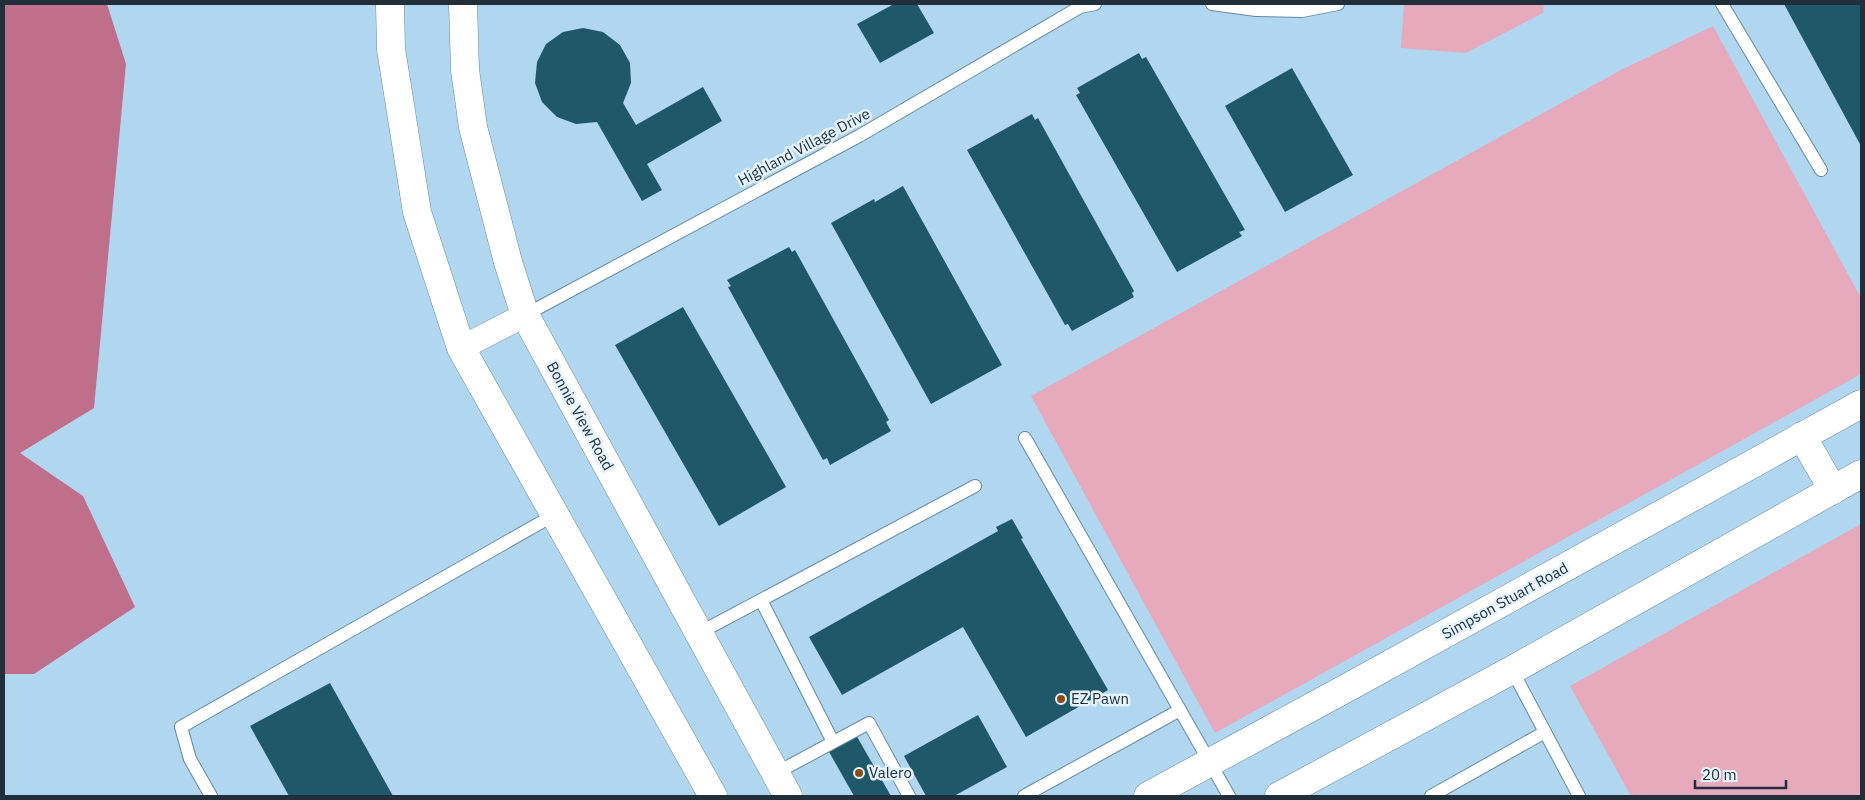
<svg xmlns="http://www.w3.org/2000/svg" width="1865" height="800" viewBox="0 0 1865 800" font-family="'IBM Plex Sans',sans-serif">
	<rect width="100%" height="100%" fill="#b0d6f0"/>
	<g fill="#e7a9bc">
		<polygon points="1404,4 1544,4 1543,13 1466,53 1401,48"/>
		<polygon points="1713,26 1861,298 1861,374 1215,733 1031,396 1621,70"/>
		<polygon points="1861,524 1861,796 1631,796 1570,686"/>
	</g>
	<polygon fill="#c06f8b" points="4,4 107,4 126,64 94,408 20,453 83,496 135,607 34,674 4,674"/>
	<g fill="#1f5969">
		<polygon points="894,4 917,4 934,33 880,63 857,24"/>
		<polygon points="1784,4 1861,4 1861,146"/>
		<polygon points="583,28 603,32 620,45 630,63 631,83 623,103 636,125 703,87 722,121 647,164 662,190 642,201 597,122 576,124 557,117 542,102 535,83 537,62 546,44 563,32"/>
		<polygon points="1139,53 1142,59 1146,57 1245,230 1239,232 1242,236 1177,272 1076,95 1080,93 1077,88"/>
		<polygon points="1292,68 1353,175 1285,212 1225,106"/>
		<polygon points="1032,114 1035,120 1038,118 1134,291 1132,293 1134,297 1072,331 1068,324 1065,325 967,150"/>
		<polygon points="903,186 1002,365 931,404 831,223 874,199 875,202"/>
		<polygon points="789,247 792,252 795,250 889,420 886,422 891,431 830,465 827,458 823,460 728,287 731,286 727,280"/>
		<polygon points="683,307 786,487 719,526 615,345"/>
		<polygon points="1012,519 1023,538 1021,539 1108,690 1026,737 963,627 842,695 809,637 998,531 996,527"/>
		<polygon points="330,683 393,796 289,796 250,726"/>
		<polygon points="978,715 1007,767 954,796 926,796 904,756"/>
		<polygon points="856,735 891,796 854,796 828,750"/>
	</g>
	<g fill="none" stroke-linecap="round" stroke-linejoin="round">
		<g stroke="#668aa2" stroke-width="14">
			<g id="service">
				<polyline points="1212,4 1256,10 1302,11 1338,4"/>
				<polyline points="1722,4 1821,170"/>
				<polyline points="525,315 859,136 1080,7 1095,4"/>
				<polyline points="1025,438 1229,796"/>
				<polyline points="761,600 833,742"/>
				<polyline points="699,633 975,486"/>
				<polyline points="1512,670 1579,796"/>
				<polyline points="776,773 869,723 909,796"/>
				<polyline points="211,796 190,759 181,727 554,515"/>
				<polyline points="1024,796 1180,710"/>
				<polyline points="1431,796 1545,732"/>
			</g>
		</g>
		<g stroke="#668aa2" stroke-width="25">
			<polyline id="minor" points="461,348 525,315"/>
		</g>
		<g stroke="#668aa2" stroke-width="29">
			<g id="secondary">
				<polyline points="390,4 391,49 417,212 461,348 713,796"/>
				<polyline points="463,4 465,70 473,127 508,262 525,315 788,796"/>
				<polyline points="1802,436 1833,490"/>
				<polyline points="1148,796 1354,684 1861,404"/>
				<polyline points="1279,796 1512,670 1861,474"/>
			</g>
		</g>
		<use href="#service" stroke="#fff" stroke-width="12"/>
		<use href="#minor" stroke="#fff" stroke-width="24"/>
		<use href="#secondary" stroke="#fff" stroke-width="28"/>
	</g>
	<g fill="#894b0d" stroke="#e4f3fe" stroke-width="2">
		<circle cx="1061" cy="699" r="5"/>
		<circle cx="859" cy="773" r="5"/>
	</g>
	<g text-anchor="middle" stroke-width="5" stroke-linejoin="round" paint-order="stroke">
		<g font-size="15" fill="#202f39" stroke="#e4f3fe">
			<text transform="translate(804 147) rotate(-28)" y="5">Highland Village Drive</text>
			<text transform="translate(580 416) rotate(61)" y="5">Bonnie View Road</text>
			<text transform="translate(1505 601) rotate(-29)" y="5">Simpson Stuart Road</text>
		</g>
		<g font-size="15" fill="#202f39" stroke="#e4f3fe" text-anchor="start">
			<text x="1071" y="704">EZ Pawn</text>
			<text x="869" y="778">Valero</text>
		</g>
	</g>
	<rect width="1865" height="800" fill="none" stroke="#202f39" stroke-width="10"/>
	<path d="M1695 780v8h91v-8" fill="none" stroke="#202f39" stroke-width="2.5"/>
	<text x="1702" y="780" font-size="15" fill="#202f39" stroke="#e4f3fe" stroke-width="4" paint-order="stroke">20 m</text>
</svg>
